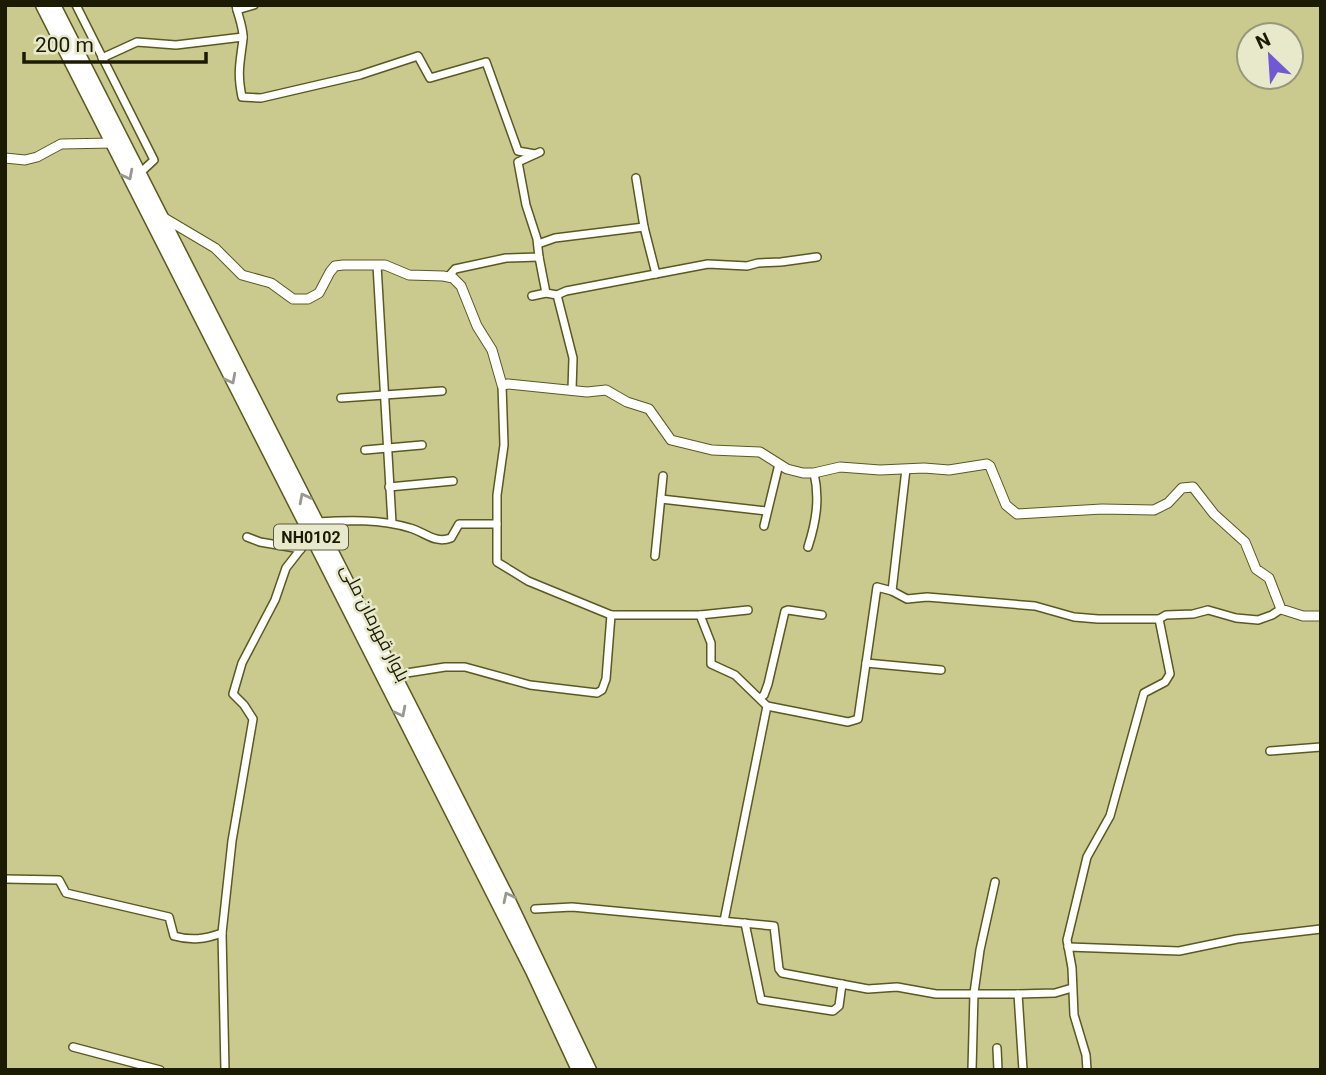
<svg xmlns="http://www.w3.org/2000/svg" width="1326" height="1075" viewBox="0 0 1326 1075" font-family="Roboto,Cairo,sans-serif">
	<rect width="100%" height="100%" fill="#caca8e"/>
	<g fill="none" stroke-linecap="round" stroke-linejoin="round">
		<g stroke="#5a591f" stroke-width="10">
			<g id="minor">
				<polyline points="76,5 154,160 140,173"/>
				<path d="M 236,5 C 238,16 244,29 243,39 C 240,64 237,72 242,97 L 261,98 L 360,75 L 418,56 L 430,78 L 486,62 L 518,151 L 535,154"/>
				<polyline points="237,10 254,5"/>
				<polyline points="102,58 137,42 176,45 243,37"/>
				<polyline points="636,178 644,227 656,274"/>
				<polyline points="538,244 555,238 644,227"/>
				<polyline points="539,257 546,293 557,295 573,358 572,390"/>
				<polyline points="377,265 392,523"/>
				<polyline points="448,277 455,269 506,258 539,257 537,239 526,205 518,162 540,152"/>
				<polyline points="557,295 566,291 708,264 747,266 758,263 781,262 817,257"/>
				<polyline points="532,296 546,293"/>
				<polyline points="502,385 504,445 497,495 497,562 528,581 611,615 700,615 748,610"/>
				<polyline points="341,398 442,391"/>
				<polyline points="365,450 422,445"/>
				<polyline points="389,487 453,481"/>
				<polyline points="661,499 766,511"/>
				<path d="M 317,522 C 348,520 380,519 410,528 C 425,532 434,544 451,538 L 459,524 L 497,524"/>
				<polyline points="764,526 779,464"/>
				<polyline points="247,537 260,542 301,549"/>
				<path d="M 808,547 C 816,522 820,499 814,473"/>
				<polyline points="655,556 663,476"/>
				<polyline points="892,591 906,469"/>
				<polyline points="700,615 711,643 711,664 735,675 767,706 848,722 858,719 877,587 892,591 907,599 927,597 1035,606 1074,617 1098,619 1159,619"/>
				<polyline points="866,663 941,670"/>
				<polyline points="394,675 445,667 465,667 530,685 597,693 602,690 606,679 611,615"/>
				<polyline points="760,698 764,695 768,684 785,611 788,610 822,615"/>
				<polyline points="1270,751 1321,747"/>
				<path d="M 5,879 L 59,880 L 66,893 L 169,917 L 174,936 C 192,941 205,939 222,933"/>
				<polyline points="535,909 572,907 774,926 779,969 782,973 868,989 897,987 936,994 1018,994 1055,993 1072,988"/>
				<polyline points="724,921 767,706"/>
				<polyline points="745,923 761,1000 833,1011 839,1006 842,984"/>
				<polyline points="1068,947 1179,951 1237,939 1321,929"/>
				<polyline points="1018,994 1023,1070"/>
				<polyline points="73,1047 160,1070"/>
				<polyline points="997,1048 998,1070"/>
				<polyline points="225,1070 222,933 232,841 253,719 244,705 233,694 242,663 275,600 286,568 311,536"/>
				<polyline points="972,1070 974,993 980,950 995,882"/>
				<polyline points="1087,1070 1086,1055 1074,1015 1072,968 1067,940 1069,932 1087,857 1110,816 1144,693 1165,682 1170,674 1159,619 1166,615 1193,614 1208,610 1236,618 1258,620 1272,615 1281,609"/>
			</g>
		</g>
		<g stroke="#5a591f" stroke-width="11">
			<g id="tertiary">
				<polyline points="5,158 25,160 37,157 61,144 112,143"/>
				<polyline points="161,216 215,248 242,275 271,283 293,299 308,299 319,293 330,272 335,266 343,265 385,265 409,275 443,276 453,278 461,286 477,326 492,350 502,385 508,384 587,392 606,390 627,402 649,409 671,440 712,450 760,452 787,469 803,473 814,473 840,467 880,470 924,468 949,470 987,464 990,466 1006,505 1017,514 1102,509 1154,510 1168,503 1182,488 1193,487 1214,514 1245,542 1256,569 1269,578 1281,609 1303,616 1321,616"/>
			</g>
		</g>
		<g stroke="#5a591f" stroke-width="15">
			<g id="trunk">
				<polyline points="42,5 532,971 578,1070"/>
				<polyline points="54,5 506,894 590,1070"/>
			</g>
		</g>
		<use href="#minor" stroke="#fff" stroke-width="7"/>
		<use href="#tertiary" stroke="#fff" stroke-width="9"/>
		<use href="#trunk" stroke="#fff" stroke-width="12"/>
	</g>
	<defs><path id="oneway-chevron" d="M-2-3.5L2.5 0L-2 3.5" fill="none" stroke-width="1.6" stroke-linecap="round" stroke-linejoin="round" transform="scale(1.75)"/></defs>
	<g stroke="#98988e">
		<use href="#oneway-chevron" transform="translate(128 175) rotate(63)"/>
		<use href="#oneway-chevron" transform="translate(231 379) rotate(63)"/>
		<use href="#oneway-chevron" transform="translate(304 498) rotate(-117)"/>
		<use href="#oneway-chevron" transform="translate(401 712) rotate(63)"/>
		<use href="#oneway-chevron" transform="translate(508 897) rotate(-116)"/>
	</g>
	<g text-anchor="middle" stroke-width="5" stroke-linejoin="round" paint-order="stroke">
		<rect fill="#e8e9cb" stroke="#585940" stroke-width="2" x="274" y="524.5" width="74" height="25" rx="5"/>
		<g font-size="16" font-weight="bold" fill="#1b1b04">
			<text x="311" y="543">NH0102</text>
		</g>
		<g font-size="18" fill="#1b1b04" stroke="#e8e9cb">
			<text transform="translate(375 623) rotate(63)" y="6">بلوار قهرمان ملی</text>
		</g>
	</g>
	<rect width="1326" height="1075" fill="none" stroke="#1b1b04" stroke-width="14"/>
	<g transform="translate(1270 56) rotate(335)"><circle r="33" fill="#e8e9cb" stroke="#96977b" stroke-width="2"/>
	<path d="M0-5L12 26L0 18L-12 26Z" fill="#7259d4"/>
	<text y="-10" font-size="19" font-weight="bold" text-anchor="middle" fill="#1b1b04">N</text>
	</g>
	<path d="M24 52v10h182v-10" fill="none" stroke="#1b1b04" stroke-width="3.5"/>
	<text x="35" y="52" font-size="21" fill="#1b1b04" stroke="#e8e9cb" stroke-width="5" paint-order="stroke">200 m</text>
</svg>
